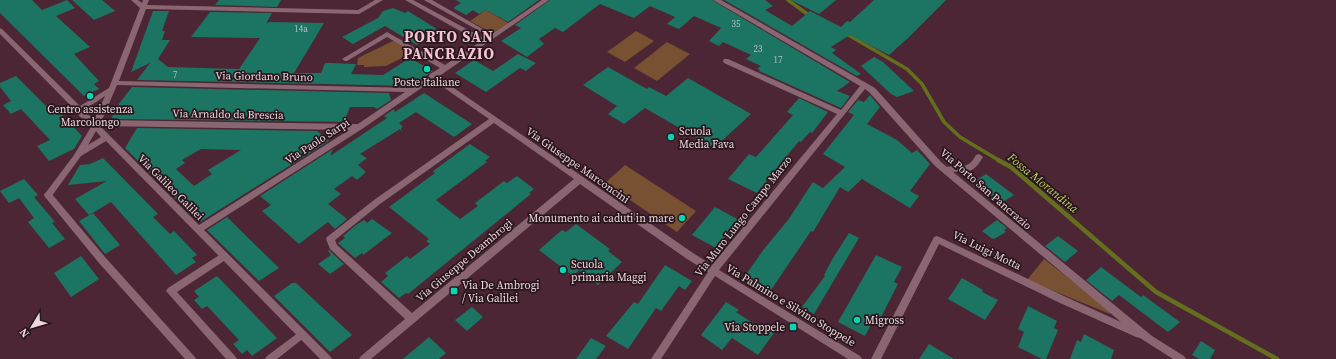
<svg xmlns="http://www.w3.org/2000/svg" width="1336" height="359" viewBox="0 0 1336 359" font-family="'Source Serif 4',serif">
	<rect width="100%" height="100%" fill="#4c2634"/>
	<g fill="#785032">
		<polygon points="486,10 510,24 494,34 470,21"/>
		<polygon points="636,31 654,41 625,62 607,52"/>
		<polygon points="395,40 416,51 386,66 364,67 364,65 357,65 358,58"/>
		<polygon points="667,42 690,54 657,81 634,68"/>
		<polygon points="625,165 696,211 677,232 605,183"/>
		<polygon points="1044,259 1110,310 1110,314 1027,280"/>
	</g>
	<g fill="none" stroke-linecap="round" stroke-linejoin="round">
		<g stroke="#636f1c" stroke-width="3.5">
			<polyline points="788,0 810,16"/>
			<polyline points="845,33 907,69 922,84 944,122 960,137 1000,161"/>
		</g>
		<polyline stroke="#636f1c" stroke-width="4.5" points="998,160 1011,167 1156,292 1277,359"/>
	</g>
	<g fill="#1c7463" fill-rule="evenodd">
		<polygon points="0,0 32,0 42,10 67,0 75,8 56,16 90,47 74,54 99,81 94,84 99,89 84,96 0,13"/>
		<polygon points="72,0 102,0 115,11 94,20"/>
		<polygon points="219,0 281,0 277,7 215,5"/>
		<polygon points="456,0 539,0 508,22 486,10 479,14 473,10 466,15 453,8 461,3"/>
		<polygon points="550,0 712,0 850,82 837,91 850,96 841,108 759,71 760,70 757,69 761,66 746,59 751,55 723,42 719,46 709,41 721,28 694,16 679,29 667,24 675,17 650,6 634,18 600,4 563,32 555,28 539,39 544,44 527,57 501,41 521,28 515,25"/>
		<polygon points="724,0 765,0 773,6 765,10 792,26 810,11 841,27 847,21 850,22 874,0 946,0 908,38 889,55 850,35 831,47 836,50 832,53 861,74 857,76"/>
		<polygon points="791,0 836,0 819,14"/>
		<polygon points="393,8 405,13 408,11 440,31 417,45 385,26 353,44 342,37 378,18 383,11"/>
		<polygon points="153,11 169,11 162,31 165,31 162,40 170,40 158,59 168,67 239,69 260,38 191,37 210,12 272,13 266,24 269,22 324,23 294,73 321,73 325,63 330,63 356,64 351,74 383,75 410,58 433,71 411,86 137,80 150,63 131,72"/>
		<polygon points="518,54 536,63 526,71 520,68 486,92 455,73 474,60 493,71"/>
		<polygon points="874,57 883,62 914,91 897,97 891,94 861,66"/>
		<polygon points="608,67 647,89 649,87 666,96 688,78 751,114 714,148 645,108 624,124 608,114 617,106 583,85"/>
		<polygon points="16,76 50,110 55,107 82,136 74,149 49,161 37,146 50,140 21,109 11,114 3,105 11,101 0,87 0,83"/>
		<polygon points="132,87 389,93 391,100 377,109 374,107 350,107 344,122 111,119 118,105"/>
		<polygon points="424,93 472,124 454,137 416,112 399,123 403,127 401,128 402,132 400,129 360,154 367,158 358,165 366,172 357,180 352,176 334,189 341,194 328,204 347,219 335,229 328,222 299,244 262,211 271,205 260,196 333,149 330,156 387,118 384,116 394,109 395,112"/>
		<polygon points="870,95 880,107 867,124 897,140 912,153 917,150 930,164 910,191 919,196 910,208 862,179 848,192 840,187 813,232 811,231 771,290 745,276 764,249 788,220 813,182 823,188 845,167 823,154 854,115 848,112 858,100 864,102"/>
		<polygon points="799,98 828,112 812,133 810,132 801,142 799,141 757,193 728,179 749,154 756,157 793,115 787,112"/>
		<path d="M 137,128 L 317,131 L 329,141 L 200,222 L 125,148 ZM 201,149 L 241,150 L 208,170 L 212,174 L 194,186 L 176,169 L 185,163 L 182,160 Z"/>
		<polygon points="470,144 490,157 485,161 487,162 436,200 460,219 478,206 475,203 504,181 507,183 517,176 534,189 529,193 531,194 408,294 406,293 399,298 381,282 388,276 385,273 407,256 410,259 430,244 426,241 429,239 389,207 435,173 433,171"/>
		<polygon points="103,158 158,214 153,217 170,234 174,231 197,255 192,258 196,262 176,275 111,202 89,215 75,199 107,181 68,185 80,165 90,164"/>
		<polygon points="986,174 1014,195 1001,203 985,191 975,181"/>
		<polygon points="24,179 38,195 34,197 55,222 52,223 65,239 49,248 28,222 34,218 19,198 9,203 0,191"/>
		<polygon points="715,207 739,220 716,248 692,235"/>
		<polygon points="93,213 120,245 105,254 79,221"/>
		<polygon points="227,217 279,268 259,281 207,230"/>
		<polygon points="372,219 392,233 363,255 362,253 355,258 338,243 345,238 343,236 356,225 364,220 367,223"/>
		<polygon points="997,220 1007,228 1004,230 1006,232 994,239 991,238 982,231"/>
		<polygon points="576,224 610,249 608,251 622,262 598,285 579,270 573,276 539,250 562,230 566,232"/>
		<polygon points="849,233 859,238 814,314 802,307 825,276 824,275 833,258"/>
		<polygon points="1058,236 1078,251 1065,262 1045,246"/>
		<polygon points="329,250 344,264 330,274 318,264 331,255 328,251"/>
		<polygon points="876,255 902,267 894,282 898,284 879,321 874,319 865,336 838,322"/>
		<polygon points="81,256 99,279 71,297 54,273"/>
		<polygon points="665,265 692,281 685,290 679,286 661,311 656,308 628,349 606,336 634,302 638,304"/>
		<polygon points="1101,267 1141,297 1143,295 1180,322 1168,332 1119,295 1112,301 1086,280"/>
		<polygon points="217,276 277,338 252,356 247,350 242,354 233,344 239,340 207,306 202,309 194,300 199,297 194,291"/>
		<polygon points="962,278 983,290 982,292 998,300 985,320 948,299"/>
		<polygon points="292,283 296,283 352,335 330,352 274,296"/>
		<polygon points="726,302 739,310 736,312 759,327 761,325 774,333 758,355 732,338 722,350 701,335"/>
		<polygon points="1028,306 1057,321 1054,328 1058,330 1046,359 1042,359 1018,347 1024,332 1018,329"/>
		<polygon points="472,307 483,317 467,331 455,320"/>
		<polygon points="1084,334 1114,350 1111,359 1070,359 1077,340 1081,342"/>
		<polygon points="429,337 446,353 439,359 403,359"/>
		<polygon points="591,338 606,346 596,359 576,359"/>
		<polygon points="1201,341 1215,350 1210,359 1199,359 1192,355"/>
		<polygon points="929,344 954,359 919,359"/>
	</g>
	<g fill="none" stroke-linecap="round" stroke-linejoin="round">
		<g fill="#896672" fill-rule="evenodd">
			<path d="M 979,154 L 983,157 C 971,178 965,169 945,173 L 941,170 L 942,168 C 959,163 966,173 976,155 Z"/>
			<polygon points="48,192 51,193 105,257 194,356 196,359 185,359 99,263 45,197 44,195 45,193"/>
			<polygon points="224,252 227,253 228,256 227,259 177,292 235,356 237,359 226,359 166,291 168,288"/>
			<polygon points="302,330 305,331 307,334 305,337 277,359 265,359 267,356"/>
		</g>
		<polygon fill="#896672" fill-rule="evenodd" points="424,0 432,0 495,36 494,37 490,37"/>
		<path fill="#896672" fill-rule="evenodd" d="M 131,0 L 138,0 L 142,3 L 143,0 L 149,0 L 147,5 L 358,10 L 375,0 L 383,0 L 359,14 L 146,9 L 119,81 L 412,88 L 429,76 L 430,74 L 440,68 L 387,37 L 347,61 L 345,61 L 342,59 L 387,32 L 445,65 L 480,42 L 405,0 L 413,0 L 485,39 L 542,0 L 549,0 L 438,77 L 693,253 L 712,265 L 837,114 L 724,63 L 723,61 L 724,59 L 728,59 L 841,110 L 860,86 L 713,0 L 721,0 L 875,88 L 941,162 L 1152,336 L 1184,356 L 1186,359 L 1173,359 L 1140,338 L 1136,337 L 1060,303 L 939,244 L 881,359 L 871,359 L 934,237 L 937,236 L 1066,297 L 1121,322 L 935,166 L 869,92 L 865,89 L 719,270 L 860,356 L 862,359 L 848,359 L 715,276 L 661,359 L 651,359 L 708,272 L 687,259 L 580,184 L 371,359 L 359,359 L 361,356 L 405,319 L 330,249 L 326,239 L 327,237 L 374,200 L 489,119 L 433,80 L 362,129 L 204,230 L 330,356 L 332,359 L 320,359 L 106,141 L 81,156 L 51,197 L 45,197 L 44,195 L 74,155 L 91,127 L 75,112 L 75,110 L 0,34 L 0,28 L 2,29 L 80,106 L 109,88 L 140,8 ZM 117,85 L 405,92 L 358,124 L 102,120 ZM 105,96 L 94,120 L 84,110 ZM 494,123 L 574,179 L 412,313 L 337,245 L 335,240 L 380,204 ZM 100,126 L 349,130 L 199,225 ZM 96,131 L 101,137 L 88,145 Z"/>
	</g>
	<g fill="#07d5b6" stroke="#27161c" stroke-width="1.5">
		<circle cx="427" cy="69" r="4"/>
		<circle cx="90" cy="96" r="4"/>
		<circle cx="671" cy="137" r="4"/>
		<circle cx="682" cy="218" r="4"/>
		<circle cx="563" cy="270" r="4"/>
		<rect x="450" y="287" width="8" height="8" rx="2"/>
		<circle cx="857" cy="320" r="4"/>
		<rect x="789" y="323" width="8" height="8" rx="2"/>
	</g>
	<g text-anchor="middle" stroke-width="3.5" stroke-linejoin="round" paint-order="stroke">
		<g font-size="9" fill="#babebe">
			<text x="736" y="27">35</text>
			<text x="301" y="32">14a</text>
			<text x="758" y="52">23</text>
			<text x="778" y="63">17</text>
			<text x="175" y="78">7</text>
		</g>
		<g font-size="11" fill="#efd6dd" stroke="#27161c">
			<text transform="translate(264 76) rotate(1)" y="4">Via Giordano Bruno</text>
			<text transform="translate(228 114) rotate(1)" y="4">Via Arnaldo da Brescia</text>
			<text transform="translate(317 141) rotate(-33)" y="4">Via Paolo Sarpi</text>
			<text transform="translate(578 165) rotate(35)" y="4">Via Giuseppe Marconcini</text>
			<text transform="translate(171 187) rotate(45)" y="4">Via Galileo Galilei</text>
			<text transform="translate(986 189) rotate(41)" y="4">Via Porto San Pancrazio</text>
			<text transform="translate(743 216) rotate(-52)" y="4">Via Muro Lungo Campo Marzo</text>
			<text transform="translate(987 250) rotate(26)" y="4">Via Luigi Motta</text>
			<text transform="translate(464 260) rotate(-40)" y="4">Via Giuseppe Deambrogi</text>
			<text transform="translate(791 305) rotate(31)" y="4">Via Palmino e Silvino Stoppele</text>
		</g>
		<g font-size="11" fill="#efd6dd" stroke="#27161c" text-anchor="start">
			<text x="427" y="86" text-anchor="middle">Poste Italiane</text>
			<text x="90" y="113" text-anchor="middle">Centro assistenza<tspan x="90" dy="13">Marcolongo</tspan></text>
			<text x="679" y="135">Scuola<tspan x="679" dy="13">Media Fava</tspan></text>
			<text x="674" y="222" text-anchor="end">Monumento ai caduti in mare</text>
			<text x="571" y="268">Scuola<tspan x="571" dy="13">primaria Maggi</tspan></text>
			<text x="462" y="289">Via De Ambrogi<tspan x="462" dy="13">/ Via Galilei</tspan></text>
			<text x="865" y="324">Migross</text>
			<text x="785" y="331" text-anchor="end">Via Stoppele</text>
		</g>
		<g font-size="12" font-style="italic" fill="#becf62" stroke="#27161c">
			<text transform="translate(1043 183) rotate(39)" y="4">Fossa Morandina</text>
		</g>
		<g font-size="15" font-weight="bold" letter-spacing="1" fill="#f6c5d5" stroke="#27161c">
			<text x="449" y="42">PORTO SAN<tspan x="449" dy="17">PANCRAZIO</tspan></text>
		</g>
	</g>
	<g transform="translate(32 327) rotate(232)" stroke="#27161c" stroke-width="3" paint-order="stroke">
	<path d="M0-3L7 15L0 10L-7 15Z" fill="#efd6dd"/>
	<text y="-6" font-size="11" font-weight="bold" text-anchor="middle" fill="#efd6dd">N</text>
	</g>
</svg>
